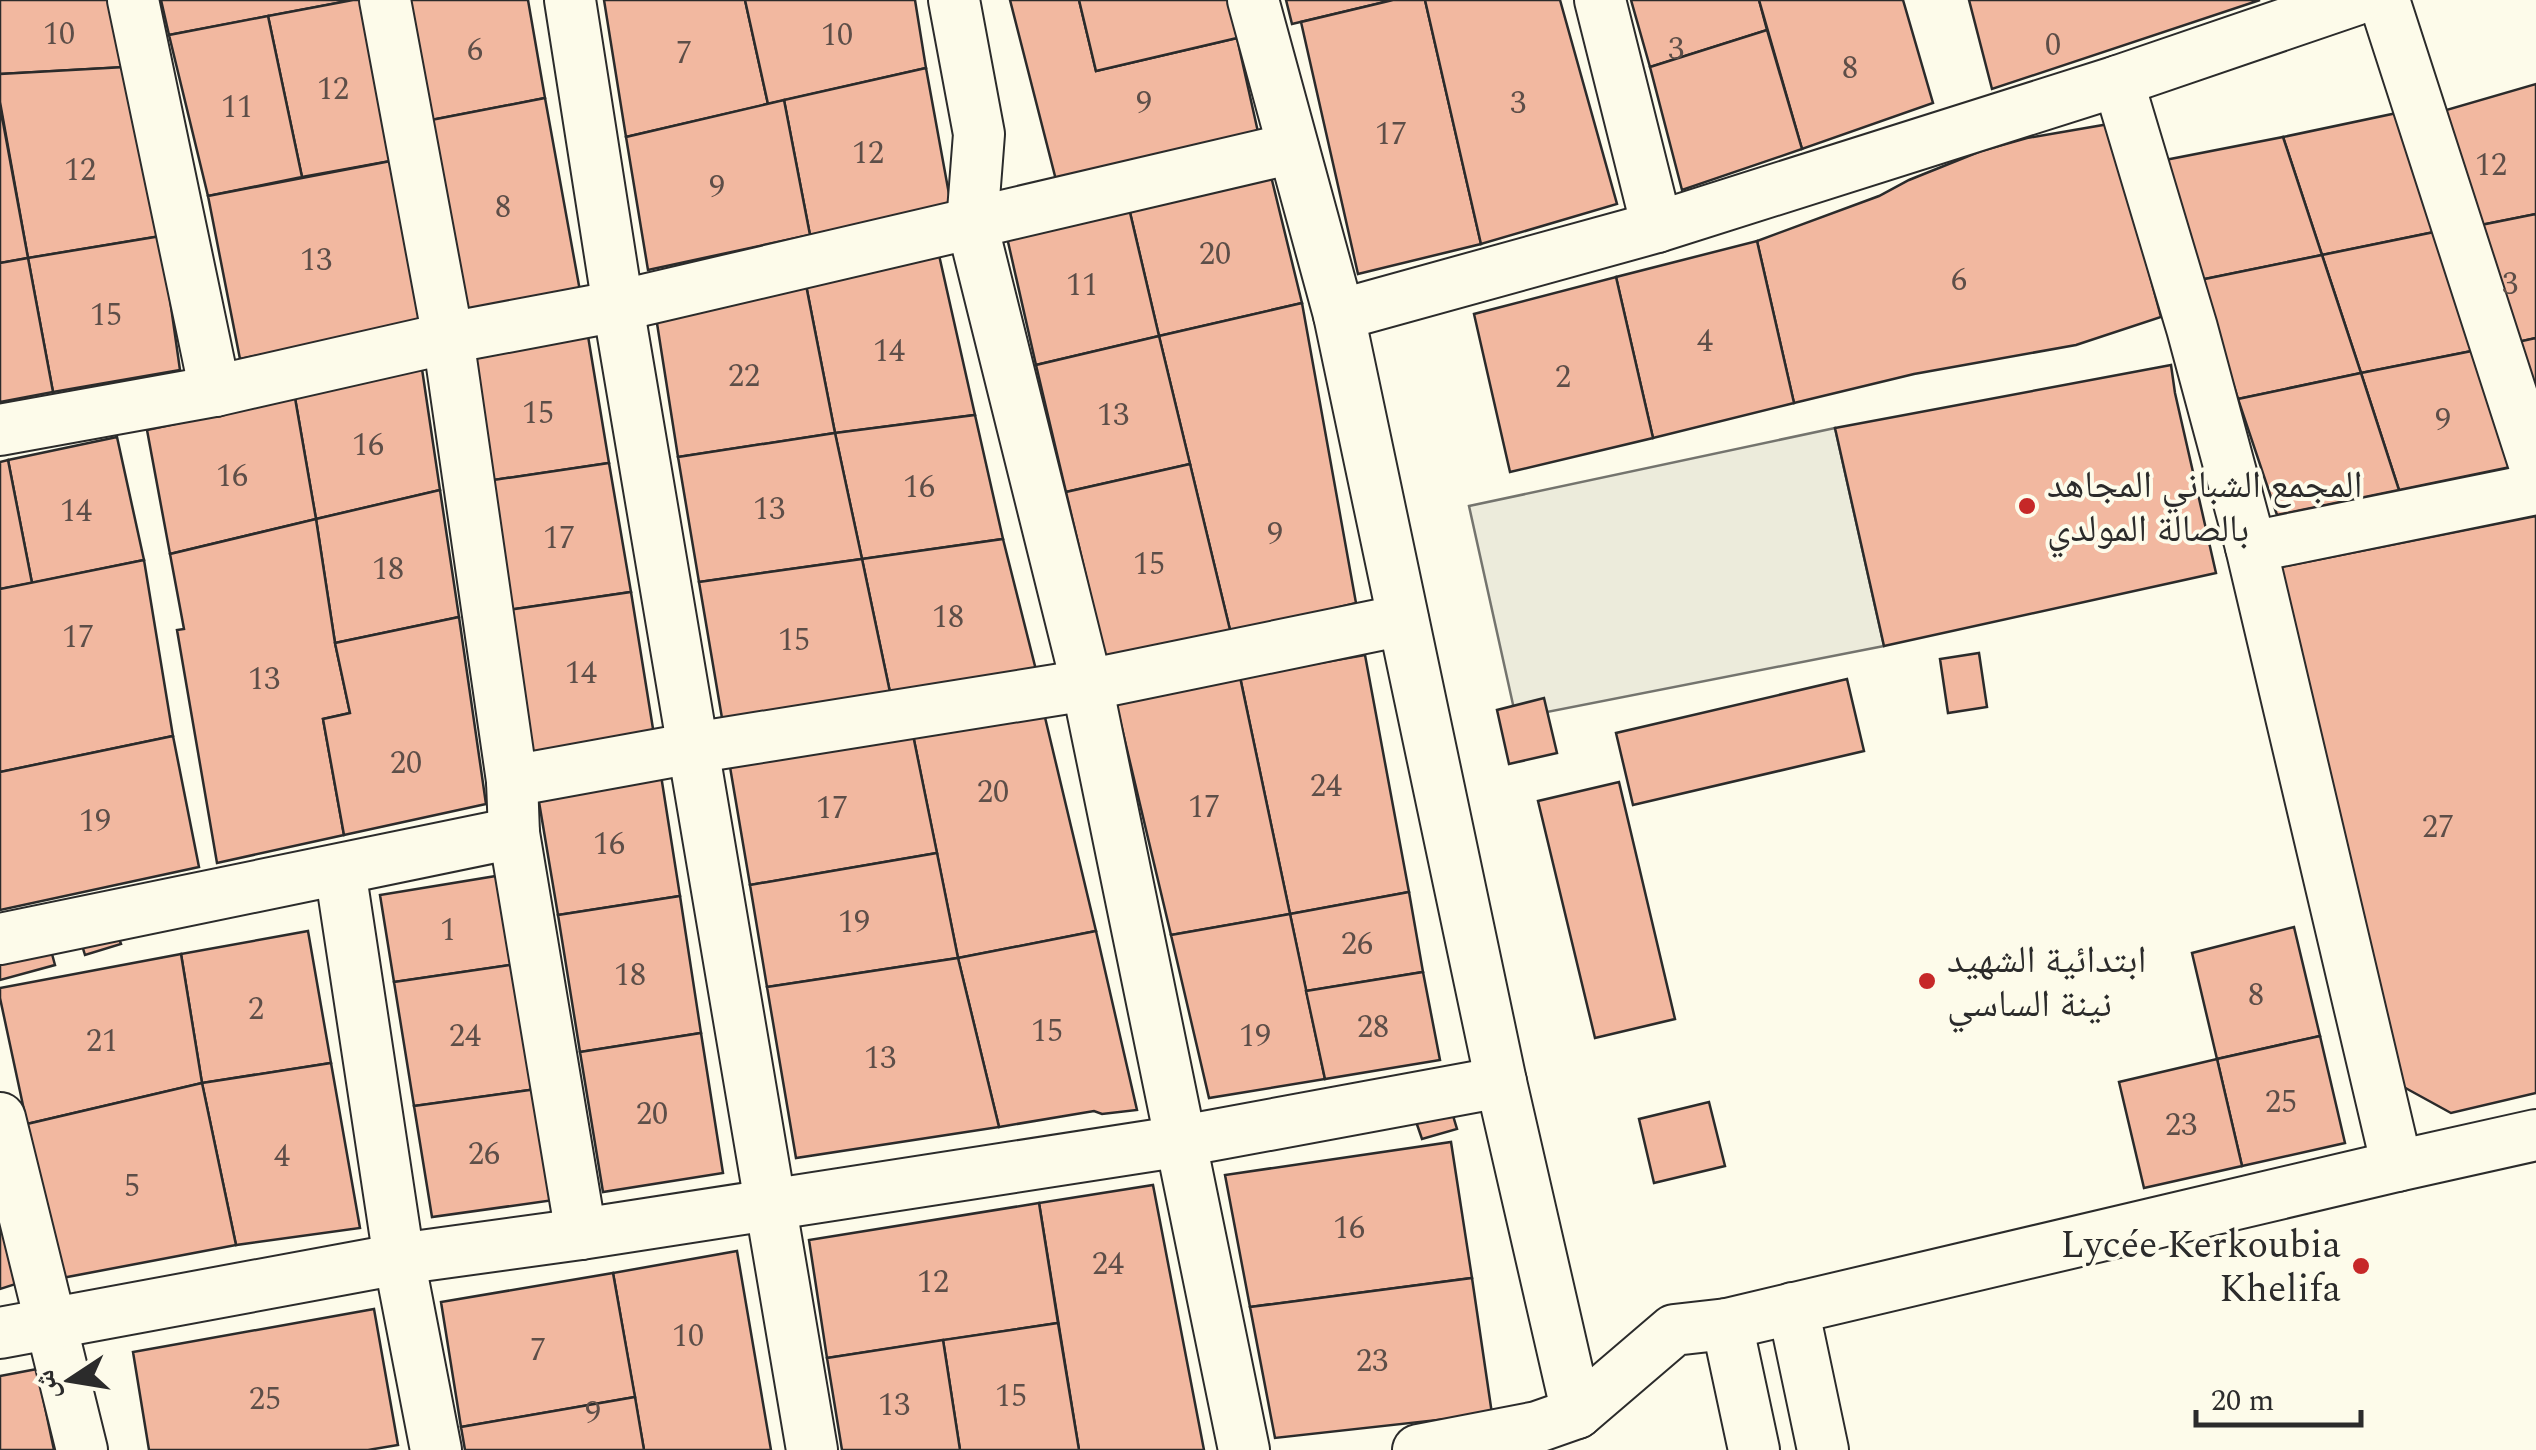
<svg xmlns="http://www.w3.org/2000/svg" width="2536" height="1450" viewBox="0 0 2536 1450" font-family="Spectral,'Noto Naskh Arabic',serif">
	<rect width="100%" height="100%" fill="#fdfbea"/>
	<polygon fill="#ecebdb" stroke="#74746e" stroke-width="2.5" points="1835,428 1884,646 1516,718 1469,506"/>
	<g fill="#f2b8a0" stroke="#2b2b2b" stroke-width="2.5">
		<polygon points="0,0 111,0 125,67 0,74"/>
		<polygon points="161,0 353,0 169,35"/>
		<polygon points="353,0 368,0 396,160 302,177 268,16"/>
		<polygon points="403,0 528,0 545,98 426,121"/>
		<polygon points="604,0 745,0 768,104 626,137"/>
		<polygon points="745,0 915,0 926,68 768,104"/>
		<polygon points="1010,0 1079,0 1096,71 1237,38 1258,132 1056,180"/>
		<polygon points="1079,0 1229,0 1237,38 1096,71"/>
		<polygon points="1286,0 1393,0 1292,24"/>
		<polygon points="1393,0 1425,0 1481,244 1358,274 1301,22"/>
		<polygon points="1425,0 1560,0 1617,204 1481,244"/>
		<polygon points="1631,0 1759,0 1767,30 1650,67"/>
		<polygon points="1759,0 1903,0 1933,103 1802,149"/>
		<polygon points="1969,0 2260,0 1992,89"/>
		<polygon points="268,16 302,177 208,196 169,35"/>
		<polygon points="1767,30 1802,149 1682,190 1650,67"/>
		<polygon points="125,67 161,236 28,258 0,102 0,74"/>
		<polygon points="926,68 951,205 810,235 784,100"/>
		<polygon points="2536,84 2536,214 2466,228 2429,115"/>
		<polygon points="545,98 580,291 462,314 426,121"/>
		<polygon points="784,100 810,235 648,270 626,137"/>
		<polygon points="0,106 28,258 0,263"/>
		<polygon points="2411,110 2449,229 2322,255 2283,137"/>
		<polygon points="2109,124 2161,317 2076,345 1914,374 1794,403 1757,241 1879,196 1909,180 1981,151 2027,138"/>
		<polygon points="2283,137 2322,255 2200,280 2160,161"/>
		<polygon points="396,160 423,323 240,359 208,196"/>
		<polygon points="1270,172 1302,303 1159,336 1128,204"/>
		<polygon points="1128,204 1159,336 1036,365 1006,233"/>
		<polygon points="2536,214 2536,338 2504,345 2466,228"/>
		<polygon points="2449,229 2487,348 2361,373 2322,255"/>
		<polygon points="161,236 180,370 53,392 28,258"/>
		<polygon points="1757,241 1794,403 1653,438 1616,277"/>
		<polygon points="939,255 975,415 835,433 806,285"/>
		<polygon points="2322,255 2361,373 2238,399 2200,280"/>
		<polygon points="28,258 53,392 0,402 0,263"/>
		<polygon points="1616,277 1653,438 1510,472 1474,314"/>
		<polygon points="806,285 835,433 678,457 656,317"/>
		<polygon points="1302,303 1356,603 1231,634 1159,336"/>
		<polygon points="588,336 609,463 487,481 467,360"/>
		<polygon points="1159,336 1190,464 1066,492 1036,365"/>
		<polygon points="2536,338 2536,444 2504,345"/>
		<polygon points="2487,348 2525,464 2399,490 2361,373"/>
		<polygon points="2171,365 2175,393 2216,573 1884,646 1835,428"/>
		<polygon points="422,369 440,490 316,519 295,398"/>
		<polygon points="2361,373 2399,490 2277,515 2238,399"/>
		<polygon points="295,398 316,519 170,554 147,430"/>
		<polygon points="975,415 1003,539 862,559 835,433"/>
		<polygon points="835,433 862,559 699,582 678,457"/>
		<polygon points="117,437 144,560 32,583 8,460"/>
		<polygon points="8,460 32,583 0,589 0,462"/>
		<polygon points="609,463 631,592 508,610 487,481"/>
		<polygon points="1190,464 1231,634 1107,665 1066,492"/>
		<polygon points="440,490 459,617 335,643 316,519"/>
		<polygon points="2536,516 2536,1093 2451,1113 2400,1085 2281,567"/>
		<polygon points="316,519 335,643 350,713 323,719 344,835 217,863 177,630 184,629 170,554"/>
		<polygon points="1003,539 1037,674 891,697 862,559"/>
		<polygon points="862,559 891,697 723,724 699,582"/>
		<polygon points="144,560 173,736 0,772 0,589"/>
		<polygon points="631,592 654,735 531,754 508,610"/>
		<polygon points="459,617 486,804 344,835 323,719 350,713 335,643"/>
		<polygon points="1979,653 1987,707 1948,713 1940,659"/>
		<polygon points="1365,655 1409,892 1290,914 1240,677"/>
		<polygon points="1240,677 1290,914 1171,935 1115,699"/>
		<polygon points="1847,679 1864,751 1633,805 1616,733"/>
		<polygon points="1544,698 1557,753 1509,764 1497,710"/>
		<polygon points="1043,709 1096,931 958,958 912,730"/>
		<polygon points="912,730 937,853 750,885 729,761"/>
		<polygon points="173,736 199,867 0,910 0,772"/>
		<polygon points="660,769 680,896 558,915 537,790"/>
		<polygon points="1619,782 1675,1019 1595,1038 1538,801"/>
		<polygon points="937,853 958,958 767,987 750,885"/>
		<polygon points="502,875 517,964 394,982 380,895"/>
		<polygon points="1409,892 1423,972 1306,991 1290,914"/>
		<polygon points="680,896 701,1033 580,1052 558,915"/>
		<polygon points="1290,914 1325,1079 1209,1098 1171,935"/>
		<polygon points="112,918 121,944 85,955 77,929"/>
		<polygon points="43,921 55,965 0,980 0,933"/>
		<polygon points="2294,927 2320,1036 2217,1059 2192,953"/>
		<polygon points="308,931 331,1063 202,1083 181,954"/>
		<polygon points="1096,931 1137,1110 1102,1114 1094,1111 999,1127 958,958"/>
		<polygon points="181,954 202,1083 27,1124 0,998 0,988"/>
		<polygon points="958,958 999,1127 796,1158 767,987"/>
		<polygon points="517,964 537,1089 414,1106 394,982"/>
		<polygon points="1423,972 1440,1060 1325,1079 1306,991"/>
		<polygon points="701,1033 723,1173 603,1192 580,1052"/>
		<polygon points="2320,1036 2345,1143 2242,1166 2217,1059"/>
		<polygon points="2217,1059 2242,1166 2144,1188 2119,1082"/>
		<polygon points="331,1063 360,1228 236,1245 202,1083"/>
		<polygon points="202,1083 236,1245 62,1278 27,1124"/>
		<polygon points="537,1089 554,1200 432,1217 414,1106"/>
		<polygon points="1448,1099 1457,1129 1422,1139 1412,1110"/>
		<polygon points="1709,1102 1725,1166 1654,1183 1639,1119"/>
		<polygon points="1451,1142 1472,1278 1250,1307 1225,1175"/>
		<polygon points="1153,1185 1204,1450 1079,1450 1039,1203"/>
		<polygon points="0,1201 22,1282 0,1289"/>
		<polygon points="1039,1203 1058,1323 827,1358 809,1240"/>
		<polygon points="737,1251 771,1450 644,1450 613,1273"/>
		<polygon points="613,1273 635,1397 461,1427 441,1302"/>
		<polygon points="1472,1278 1492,1414 1275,1438 1250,1307"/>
		<polygon points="374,1309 398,1445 368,1450 149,1450 133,1352"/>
		<polygon points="1058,1323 1079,1450 960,1450 943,1340"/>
		<polygon points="943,1340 960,1450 842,1450 827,1358"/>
		<polygon points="37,1369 54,1450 0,1450 0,1376"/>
		<polygon points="635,1397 644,1450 465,1450 461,1427"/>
	</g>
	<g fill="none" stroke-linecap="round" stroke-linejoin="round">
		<g stroke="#2b2b2b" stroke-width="54">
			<g id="minor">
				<polyline points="133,0 215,391"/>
				<polyline points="385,0 448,338 512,781 514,833 581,1234"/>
				<polyline points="570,0 618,306 812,1450"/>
				<polyline points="954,0 979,134 972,224 1087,685 1244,1450"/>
				<polyline points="1253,0 1339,315 1501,1082 1577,1413 1537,1427 1418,1450"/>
				<polyline points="1600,0 1657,227"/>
				<polyline points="2384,0 2536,470"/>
				<polyline points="2118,81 2192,328 2251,547 2397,1166"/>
				<polyline points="1339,315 1657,227 2118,81 2355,0"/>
				<polyline points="0,430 215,391 448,338 618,306 1293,148"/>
				<polyline points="2251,547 2536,489"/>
				<polyline points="512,781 693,748 1087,685 1403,620"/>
				<polyline points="340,870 399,1259 436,1450"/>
				<polyline points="0,939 514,833"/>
				<polyline points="0,1118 82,1450"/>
				<polyline points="1793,1308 1823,1450"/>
				<polyline points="1727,1324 1754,1450"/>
				<polyline points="0,1333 399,1259 581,1234 1182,1141 1501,1082"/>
				<polyline points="1577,1413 1674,1330 1727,1324 2397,1166 2536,1135"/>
			</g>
		</g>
		<use href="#minor" stroke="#fdfbea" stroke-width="50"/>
	</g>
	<g fill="#c62828" stroke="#fdfbea" stroke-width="4">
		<circle cx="2027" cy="506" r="10"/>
		<circle cx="1927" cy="981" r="10"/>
		<circle cx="2361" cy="1266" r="10"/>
	</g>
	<g text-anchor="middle" stroke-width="8" stroke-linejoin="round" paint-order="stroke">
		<g font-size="32" fill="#5d4e48">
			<text x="59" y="44">10</text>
			<text x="837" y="45">10</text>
			<text x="2053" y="55">0</text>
			<text x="1676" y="59">3</text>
			<text x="475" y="60">6</text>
			<text x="684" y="63">7</text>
			<text x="1850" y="78">8</text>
			<text x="333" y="99">12</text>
			<text x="1144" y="113">9</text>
			<text x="1518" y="113">3</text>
			<text x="237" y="117">11</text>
			<text x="1391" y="144">17</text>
			<text x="868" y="163">12</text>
			<text x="2491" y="175">12</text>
			<text x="80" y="180">12</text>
			<text x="717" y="197">9</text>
			<text x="503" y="217">8</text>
			<text x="1215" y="264">20</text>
			<text x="316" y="270">13</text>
			<text x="1959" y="290">6</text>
			<text x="2510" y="294">3</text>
			<text x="1082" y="295">11</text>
			<text x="106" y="325">15</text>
			<text x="1705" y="351">4</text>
			<text x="889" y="361">14</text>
			<text x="744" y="386">22</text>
			<text x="1563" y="387">2</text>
			<text x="538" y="423">15</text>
			<text x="1113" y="425">13</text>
			<text x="2443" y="430">9</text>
			<text x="368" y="455">16</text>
			<text x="232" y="486">16</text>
			<text x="919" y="497">16</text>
			<text x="769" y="519">13</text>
			<text x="76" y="521">14</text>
			<text x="1275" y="544">9</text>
			<text x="559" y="548">17</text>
			<text x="1149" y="574">15</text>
			<text x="388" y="579">18</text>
			<text x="948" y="627">18</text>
			<text x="78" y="647">17</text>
			<text x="794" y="650">15</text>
			<text x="581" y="683">14</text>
			<text x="264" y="689">13</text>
			<text x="406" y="773">20</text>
			<text x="1326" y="796">24</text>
			<text x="993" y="802">20</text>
			<text x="1204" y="817">17</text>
			<text x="832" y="818">17</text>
			<text x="95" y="831">19</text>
			<text x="2438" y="837">27</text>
			<text x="609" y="854">16</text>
			<text x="854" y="932">19</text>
			<text x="448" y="940">1</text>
			<text x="1357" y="954">26</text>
			<text x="630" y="985">18</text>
			<text x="2256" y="1005">8</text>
			<text x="256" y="1019">2</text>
			<text x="1373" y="1037">28</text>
			<text x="1047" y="1041">15</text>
			<text x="465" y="1046">24</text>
			<text x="1255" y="1046">19</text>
			<text x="102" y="1051">21</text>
			<text x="880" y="1068">13</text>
			<text x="2281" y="1112">25</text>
			<text x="652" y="1124">20</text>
			<text x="2181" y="1135">23</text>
			<text x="484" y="1164">26</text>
			<text x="282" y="1166">4</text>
			<text x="132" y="1196">5</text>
			<text x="1349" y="1238">16</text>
			<text x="1108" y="1274">24</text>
			<text x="933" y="1292">12</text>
			<text x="688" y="1346">10</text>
			<text x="538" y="1360">7</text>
			<text x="1372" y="1371">23</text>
			<text x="1011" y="1406">15</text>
			<text x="265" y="1409">25</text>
			<text x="894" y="1415">13</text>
			<text x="593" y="1423">9</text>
		</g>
		<g font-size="38" fill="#2b2b2b" stroke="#fdfbea" text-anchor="start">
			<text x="2047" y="497">المجمع الشباني المجاهد<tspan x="2047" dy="44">بالصالة المولدي</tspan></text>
			<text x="1947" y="972">ابتدائية الشهيد<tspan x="1947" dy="44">نينة الساسي</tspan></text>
			<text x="2341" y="1257" text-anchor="end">Lycée Kerkoubia<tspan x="2341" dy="44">Khelifa</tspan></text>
		</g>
	</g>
	<g transform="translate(70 1380) rotate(258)" stroke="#fdfbea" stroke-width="8" paint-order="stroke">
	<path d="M0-8L18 38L0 25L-18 38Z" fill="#2b2b2b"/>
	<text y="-15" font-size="28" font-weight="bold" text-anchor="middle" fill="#2b2b2b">ش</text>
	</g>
	<path d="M2196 1410v15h165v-15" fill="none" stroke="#2b2b2b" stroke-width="5"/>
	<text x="2211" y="1410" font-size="30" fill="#2b2b2b" stroke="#fdfbea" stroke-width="8" paint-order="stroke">20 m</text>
</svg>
